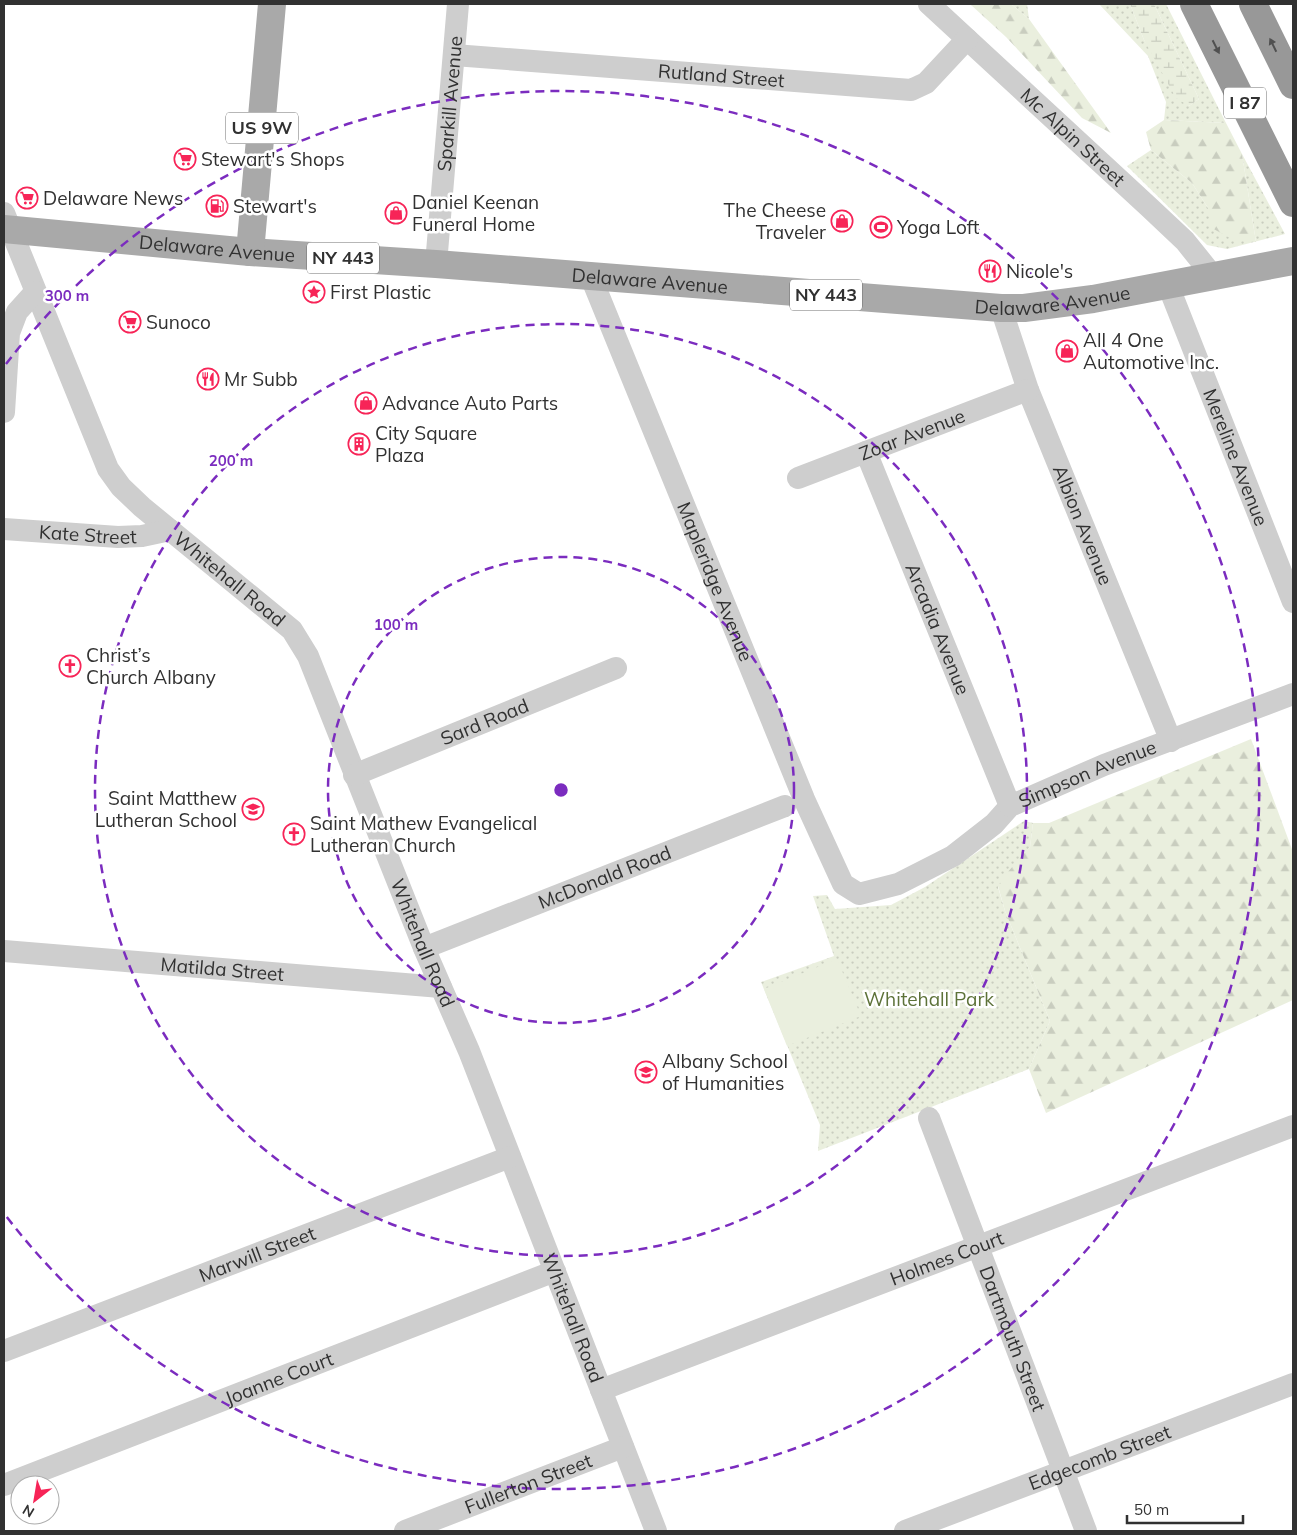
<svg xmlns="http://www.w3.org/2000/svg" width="1297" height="1535" viewBox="0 0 1297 1535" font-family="Mulish,sans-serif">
	<defs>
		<pattern id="grass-dots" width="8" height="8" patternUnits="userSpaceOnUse" patternTransform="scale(1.25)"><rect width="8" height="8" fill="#eaefde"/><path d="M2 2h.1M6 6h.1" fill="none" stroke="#c9cdbf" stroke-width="1.8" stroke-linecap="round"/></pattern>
		<pattern id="forest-firs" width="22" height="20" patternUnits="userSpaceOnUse" patternTransform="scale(1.25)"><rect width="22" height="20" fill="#eaefde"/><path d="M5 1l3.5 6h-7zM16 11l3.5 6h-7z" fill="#c9cdbf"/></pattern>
		<pattern id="wetland-marsh" width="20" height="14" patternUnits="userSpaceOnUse" patternTransform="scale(1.25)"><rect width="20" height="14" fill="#eaefde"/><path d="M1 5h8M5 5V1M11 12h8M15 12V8" fill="none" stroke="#c9cdbf"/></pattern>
	</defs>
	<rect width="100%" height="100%" fill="#fff"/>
	<g fill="url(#grass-dots)">
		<polygon points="1011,4 1027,4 1029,19"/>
		<polygon points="1099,4 1130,4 1144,40 1189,106 1199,99 1154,4 1166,4 1226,123 1164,120 1166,102 1148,56"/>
		<polygon points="1151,150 1192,183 1208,208 1256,242 1242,154 1285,234 1227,249 1207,245 1127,166"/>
		<polygon points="1024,821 1033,823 1030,847 998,887 1005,911 1050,1021 1029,1069 818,1151 820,1125 761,982 834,956 813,896 827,895 835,909 891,905 925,887"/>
	</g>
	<g fill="url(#forest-firs)">
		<polygon points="970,4 1011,4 1029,19 1111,133 1082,118 1006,37"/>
		<polygon points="1164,120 1226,123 1242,154 1256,242 1230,238 1210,227 1208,208 1192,183 1151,150 1146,132"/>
		<polygon points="1251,739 1293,852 1293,1000 1046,1113 1029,1069 1050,1021 1005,911 998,886 1006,874 1030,847 1033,823 1049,823"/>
	</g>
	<polygon fill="url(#wetland-marsh)" points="1130,4 1154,4 1199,99 1189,106 1176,98 1144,40"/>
	<polygon fill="#eaefde" points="837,959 861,1016 787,1046 764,989"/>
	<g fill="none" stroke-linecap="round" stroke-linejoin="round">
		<g stroke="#cecece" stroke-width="22">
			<path id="s1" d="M 929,4 L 1150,208 L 1185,241 L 1213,276"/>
			<path id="s2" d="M 454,55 L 911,90 L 926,83 L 967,39"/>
			<path id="s3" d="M 4,213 L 108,469 L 121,487 L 142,507 L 292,630 L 308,656 L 424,948 L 469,1051 L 656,1531"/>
			<path id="s4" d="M 436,264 L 458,4"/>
			<path id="s5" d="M 591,277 L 804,799 L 843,884 L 859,894 L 898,884 L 953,856 L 994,824 L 1010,806 L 1104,765 L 1293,694"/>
			<path id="s6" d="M 1168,285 L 1293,602"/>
			<path id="s7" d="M 1001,308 L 1028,390 L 1171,741"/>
			<polyline points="4,412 9,333 17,312 35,292"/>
			<path id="s8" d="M 866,452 L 1010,806"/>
			<path id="s9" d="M 798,478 L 1028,390"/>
			<path id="s10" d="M 4,529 L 118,537 L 142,536 L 170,530"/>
			<path id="s11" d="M 354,775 L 616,668"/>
			<path id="s12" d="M 424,948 L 785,806"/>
			<path id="s13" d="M 4,951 L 441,987"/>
			<path id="s14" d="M 929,1118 L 1086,1531"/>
			<path id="s15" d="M 4,1351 L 510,1157"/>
			<path id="s16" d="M 601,1390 L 1293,1126"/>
			<path id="s17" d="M 4,1485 L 555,1271"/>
			<path id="s18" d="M 405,1531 L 623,1447"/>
			<path id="s19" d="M 905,1531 L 1293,1384"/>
		</g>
		<g stroke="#a9a9a9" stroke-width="28">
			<path id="s20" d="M 4,229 L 250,252 L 436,264 L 1001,308 L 1024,308 L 1093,299 L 1293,261"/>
			<polyline points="250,252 272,4"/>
		</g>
		<g stroke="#989898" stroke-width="28">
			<polyline points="1194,4 1293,203"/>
			<polyline points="1253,4 1293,85"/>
		</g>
	</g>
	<defs><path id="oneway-solid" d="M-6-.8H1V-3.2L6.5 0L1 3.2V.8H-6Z" transform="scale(1.25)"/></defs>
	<g fill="#505050">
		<use href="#oneway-solid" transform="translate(1273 45) rotate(-116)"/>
		<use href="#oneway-solid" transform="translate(1216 47) rotate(63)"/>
	</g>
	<g fill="none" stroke="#7b2cbf" stroke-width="2.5" stroke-dasharray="9 6">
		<circle cx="561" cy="790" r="233"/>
		<circle cx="561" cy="790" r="466"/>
		<path d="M6 364A699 699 0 1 1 6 1216"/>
	</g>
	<defs>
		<g id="supermarket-ring" transform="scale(1.125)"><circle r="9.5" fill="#fff" stroke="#f72457" stroke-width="1.5"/><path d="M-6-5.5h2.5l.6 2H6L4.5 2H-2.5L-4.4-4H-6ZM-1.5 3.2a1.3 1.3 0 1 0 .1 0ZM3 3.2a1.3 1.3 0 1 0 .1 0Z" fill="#f72457"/></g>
		<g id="fuel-ring" transform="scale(1.125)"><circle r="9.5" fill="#fff" stroke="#f72457" stroke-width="1.5"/><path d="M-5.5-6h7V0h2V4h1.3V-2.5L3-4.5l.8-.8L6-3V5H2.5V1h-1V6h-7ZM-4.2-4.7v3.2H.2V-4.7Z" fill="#f72457"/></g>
		<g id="shop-ring" transform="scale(1.125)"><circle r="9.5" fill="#fff" stroke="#f72457" stroke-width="1.5"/><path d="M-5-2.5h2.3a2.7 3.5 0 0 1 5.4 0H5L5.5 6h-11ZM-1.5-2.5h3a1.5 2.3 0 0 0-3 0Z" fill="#f72457"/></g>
		<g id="stadium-ring" transform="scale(1.125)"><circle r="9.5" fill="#fff" stroke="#f72457" stroke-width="1.5"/><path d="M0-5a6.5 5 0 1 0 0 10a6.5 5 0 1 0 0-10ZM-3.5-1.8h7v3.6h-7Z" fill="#f72457"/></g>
		<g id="restaurant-ring" transform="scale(1.125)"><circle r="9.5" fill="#fff" stroke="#f72457" stroke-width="1.5"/><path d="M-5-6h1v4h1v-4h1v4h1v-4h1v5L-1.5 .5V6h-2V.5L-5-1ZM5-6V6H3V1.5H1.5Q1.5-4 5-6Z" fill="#f72457"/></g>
		<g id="sight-ring" transform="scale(1.125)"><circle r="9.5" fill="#fff" stroke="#f72457" stroke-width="1.5"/><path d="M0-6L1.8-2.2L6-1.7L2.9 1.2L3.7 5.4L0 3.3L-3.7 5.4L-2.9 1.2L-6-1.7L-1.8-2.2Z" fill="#f72457"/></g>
		<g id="building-ring" transform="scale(1.125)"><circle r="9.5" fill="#fff" stroke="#f72457" stroke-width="1.5"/><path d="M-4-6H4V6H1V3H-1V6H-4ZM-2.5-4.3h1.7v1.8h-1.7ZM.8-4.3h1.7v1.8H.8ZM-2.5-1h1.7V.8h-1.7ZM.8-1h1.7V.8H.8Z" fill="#f72457"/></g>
		<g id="church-ring" transform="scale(1.125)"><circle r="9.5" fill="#fff" stroke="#f72457" stroke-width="1.5"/><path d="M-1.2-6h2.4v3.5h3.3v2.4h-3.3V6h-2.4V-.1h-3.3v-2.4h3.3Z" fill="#f72457"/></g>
		<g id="school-ring" transform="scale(1.125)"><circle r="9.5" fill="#fff" stroke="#f72457" stroke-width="1.5"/><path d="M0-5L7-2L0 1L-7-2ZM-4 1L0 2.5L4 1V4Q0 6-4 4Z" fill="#f72457"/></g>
	</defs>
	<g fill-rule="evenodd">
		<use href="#supermarket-ring" x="185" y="159"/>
		<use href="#supermarket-ring" x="27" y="198"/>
		<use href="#fuel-ring" x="217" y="206"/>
		<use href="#shop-ring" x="396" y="213"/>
		<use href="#shop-ring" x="842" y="221"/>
		<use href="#stadium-ring" x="881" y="227"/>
		<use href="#restaurant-ring" x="990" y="271"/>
		<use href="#sight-ring" x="314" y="292"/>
		<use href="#supermarket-ring" x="130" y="322"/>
		<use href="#shop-ring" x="1067" y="351"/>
		<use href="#restaurant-ring" x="208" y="379"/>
		<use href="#shop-ring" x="366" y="403"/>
		<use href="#building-ring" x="359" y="444"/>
		<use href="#church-ring" x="70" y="666"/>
		<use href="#school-ring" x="253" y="809"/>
		<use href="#church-ring" x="294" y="834"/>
		<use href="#school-ring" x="646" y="1072"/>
	</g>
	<g text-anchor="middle" stroke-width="5" stroke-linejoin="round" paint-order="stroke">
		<g fill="#fff" stroke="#6f6f6f" stroke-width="1">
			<rect x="1224" y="87.5" width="42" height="31" rx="4"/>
			<rect x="226" y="112.5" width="72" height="31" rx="4"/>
			<rect x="307" y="242.5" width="72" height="31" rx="4"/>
			<rect x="790" y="279.5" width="72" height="31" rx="4"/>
		</g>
		<g font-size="18" font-weight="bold" fill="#313131">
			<text x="1245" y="109">I 87</text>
			<text x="262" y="134">US 9W</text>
			<text x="343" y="264">NY 443</text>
			<text x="826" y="301">NY 443</text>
		</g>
		<g font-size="19" fill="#313131" stroke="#fff">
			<text dy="7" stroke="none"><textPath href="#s2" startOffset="268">Rutland Street</textPath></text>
			<text dy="7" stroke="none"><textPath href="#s4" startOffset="161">Sparkill Avenue</textPath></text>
			<text dy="7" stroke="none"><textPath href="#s1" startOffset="196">Mc Alpin Street</textPath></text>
			<text dy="7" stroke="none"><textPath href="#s20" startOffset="214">Delaware Avenue</textPath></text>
			<text dy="7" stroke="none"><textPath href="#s20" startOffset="648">Delaware Avenue</textPath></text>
			<text dy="7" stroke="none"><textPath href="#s20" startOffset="1052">Delaware Avenue</textPath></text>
			<text dy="7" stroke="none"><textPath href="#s9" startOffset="122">Zoar Avenue</textPath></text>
			<text dy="7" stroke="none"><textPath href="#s6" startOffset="185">Mereline Avenue</textPath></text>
			<text dy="7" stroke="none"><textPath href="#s7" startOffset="232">Albion Avenue</textPath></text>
			<text dy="7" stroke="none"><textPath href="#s10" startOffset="84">Kate Street</textPath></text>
			<text dy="7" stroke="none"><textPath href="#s3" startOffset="441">Whitehall Road</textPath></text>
			<text dy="7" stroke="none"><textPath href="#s5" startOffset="329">Mapleridge Avenue</textPath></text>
			<text dy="7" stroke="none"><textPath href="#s8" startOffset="191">Arcadia Avenue</textPath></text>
			<text dy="7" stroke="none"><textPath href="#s11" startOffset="141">Sard Road</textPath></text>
			<text dy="7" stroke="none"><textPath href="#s5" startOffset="938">Simpson Avenue</textPath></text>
			<text dy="7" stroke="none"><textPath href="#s12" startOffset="194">McDonald Road</textPath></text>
			<text dy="7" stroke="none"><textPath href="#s3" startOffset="861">Whitehall Road</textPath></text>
			<text dy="7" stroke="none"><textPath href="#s13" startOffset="219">Matilda Street</textPath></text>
			<text dy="7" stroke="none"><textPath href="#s15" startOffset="271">Marwill Street</textPath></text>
			<text dy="7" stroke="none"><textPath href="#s16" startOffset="370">Holmes Court</textPath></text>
			<text dy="7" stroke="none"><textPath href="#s3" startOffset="1265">Whitehall Road</textPath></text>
			<text dy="7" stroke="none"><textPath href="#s14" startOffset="236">Dartmouth Street</textPath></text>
			<text dy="7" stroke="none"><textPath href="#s17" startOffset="295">Joanne Court</textPath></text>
			<text dy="7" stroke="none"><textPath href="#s19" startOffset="208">Edgecomb Street</textPath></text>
			<text dy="7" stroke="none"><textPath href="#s18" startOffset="132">Fullerton Street</textPath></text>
		</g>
		<g font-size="19" fill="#313131" stroke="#fff" text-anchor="start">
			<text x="201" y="166">Stewart's Shops</text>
			<text x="43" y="205">Delaware News</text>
			<text x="412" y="209">Daniel Keenan<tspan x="412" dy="22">Funeral Home</tspan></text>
			<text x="233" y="213">Stewart's</text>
			<text x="826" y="217" text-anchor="end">The Cheese<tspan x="826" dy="22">Traveler</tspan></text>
			<text x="897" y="234">Yoga Loft</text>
			<text x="1006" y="278">Nicole's</text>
			<text x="330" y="299">First Plastic</text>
			<text x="146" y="329">Sunoco</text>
			<text x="1083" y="347">All 4 One<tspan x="1083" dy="22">Automotive Inc.</tspan></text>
			<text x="224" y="386">Mr Subb</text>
			<text x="382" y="410">Advance Auto Parts</text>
			<text x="375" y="440">City Square<tspan x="375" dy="22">Plaza</tspan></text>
			<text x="86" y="662">Christ’s<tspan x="86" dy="22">Church Albany</tspan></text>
			<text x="237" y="805" text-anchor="end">Saint Matthew<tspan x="237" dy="22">Lutheran School</tspan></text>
			<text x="310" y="830">Saint Mathew Evangelical<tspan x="310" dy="22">Lutheran Church</tspan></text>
			<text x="662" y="1068">Albany School<tspan x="662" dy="22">of Humanities</tspan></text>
		</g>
		<g font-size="19" fill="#5d7239" stroke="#fff">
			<text x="929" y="1006">Whitehall Park</text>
		</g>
	</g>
	<circle cx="561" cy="790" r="8" fill="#7b2cbf" stroke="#fff" stroke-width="2.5"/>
	<g font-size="15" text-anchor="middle" font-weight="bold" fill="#7b2cbf" stroke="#fff" stroke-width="5" stroke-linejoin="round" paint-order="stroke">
		<text x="67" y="301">300 m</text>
		<text x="231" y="466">200 m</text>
		<text x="396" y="630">100 m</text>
	</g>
	<rect width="1297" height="1535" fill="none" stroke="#313131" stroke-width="10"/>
	<g transform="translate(35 1500) rotate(211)"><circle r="24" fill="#ffffff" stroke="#adadad"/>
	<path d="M0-4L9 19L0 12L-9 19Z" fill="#f72457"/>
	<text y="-8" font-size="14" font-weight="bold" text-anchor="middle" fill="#313131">N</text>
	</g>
	<path d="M1127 1515v8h116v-8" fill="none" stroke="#313131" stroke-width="2.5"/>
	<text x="1134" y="1515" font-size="15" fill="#313131" stroke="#ffffff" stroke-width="4" paint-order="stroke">50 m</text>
</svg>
